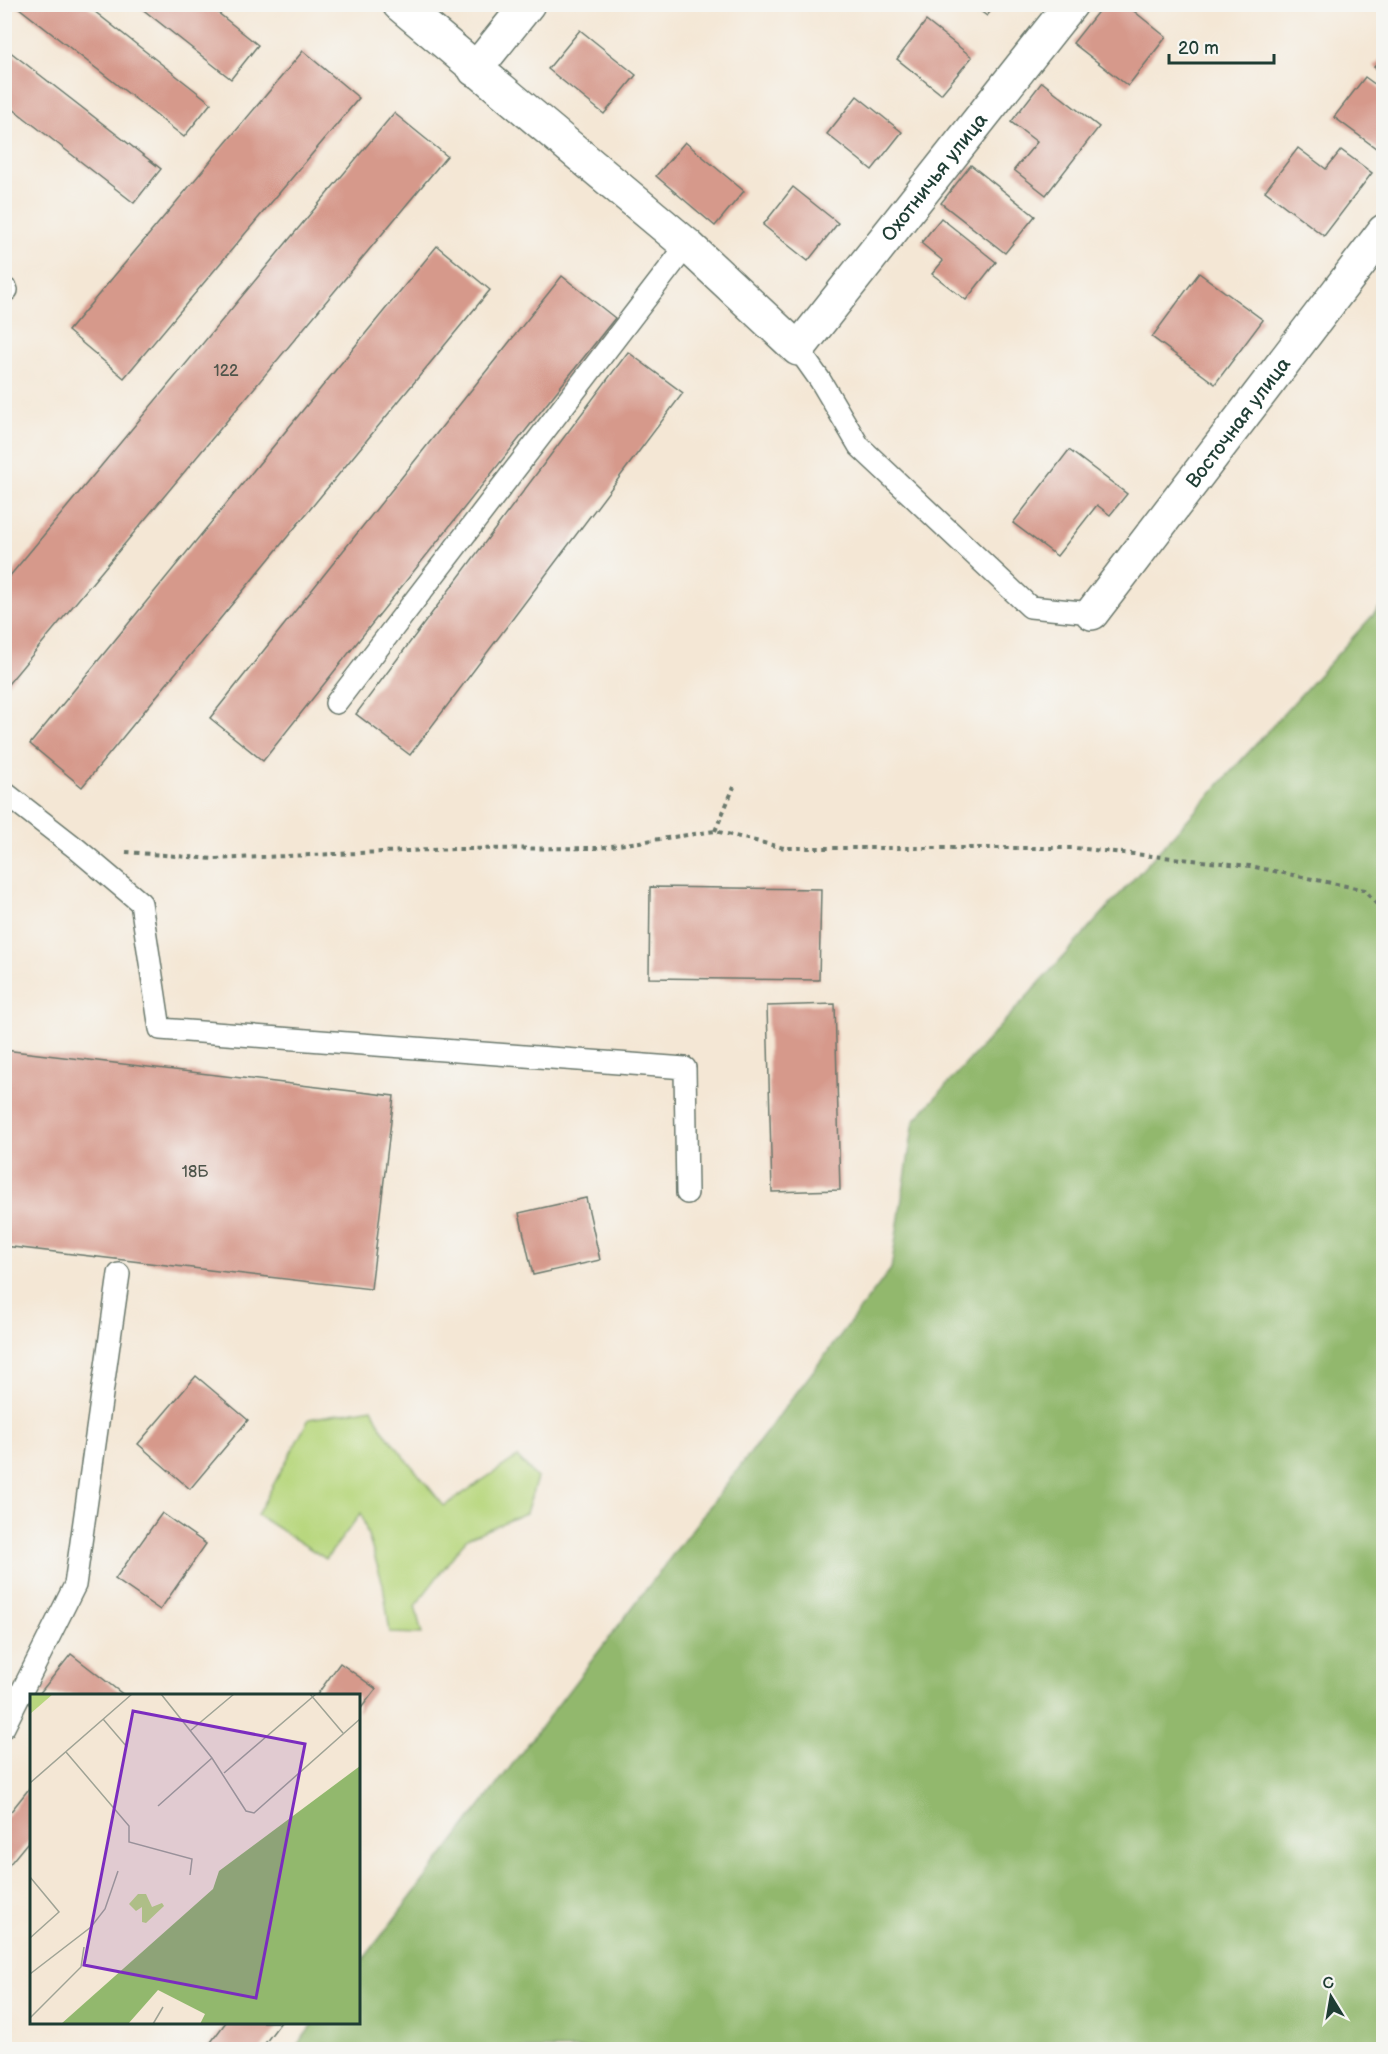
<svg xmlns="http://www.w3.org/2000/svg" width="1388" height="2054" viewBox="0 0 1388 2054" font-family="'Balsamiq Sans',sans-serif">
	<rect width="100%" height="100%" fill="#f6f6f2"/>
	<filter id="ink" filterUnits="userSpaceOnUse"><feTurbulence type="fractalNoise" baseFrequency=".0167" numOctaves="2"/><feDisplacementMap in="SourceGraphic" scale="12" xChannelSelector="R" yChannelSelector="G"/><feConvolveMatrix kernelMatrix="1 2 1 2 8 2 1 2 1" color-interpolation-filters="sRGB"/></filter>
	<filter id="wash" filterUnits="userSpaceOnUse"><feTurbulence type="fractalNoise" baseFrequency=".008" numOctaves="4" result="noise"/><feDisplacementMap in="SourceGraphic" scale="24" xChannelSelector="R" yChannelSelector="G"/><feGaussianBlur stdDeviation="1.35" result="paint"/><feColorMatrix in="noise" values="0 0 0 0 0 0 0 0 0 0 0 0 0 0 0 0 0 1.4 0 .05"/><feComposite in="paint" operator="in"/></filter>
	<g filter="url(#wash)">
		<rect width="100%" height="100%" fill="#f4e7d5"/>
		<polygon fill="#b8d77e" stroke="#6c8a59" stroke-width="1.5" points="372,1408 382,1429 444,1506 517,1457 537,1478 526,1513 467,1538 415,1606 422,1634 390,1633 383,1584 361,1513 326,1559 257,1515 309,1419"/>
		<polygon fill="#92b86d" stroke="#587a50" stroke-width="1.5" points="1383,604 1383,2049 294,2049 314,2023 358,2022 359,1965 891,1269 914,1121"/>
		<g id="blocks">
			<g fill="#d6998b">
				<polygon points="14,4 85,4 211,103 184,137"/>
				<polygon points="136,4 207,4 258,45 231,79"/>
				<polygon points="1104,4 1125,4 1166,37 1128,86 1073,43"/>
				<polygon points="972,5 995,5 987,16"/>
				<polygon points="926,21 972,57 941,94 897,59"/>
				<polygon points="580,30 636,75 604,114 548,69"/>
				<polygon points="4,47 161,169 134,203 4,102"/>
				<polygon points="303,51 359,98 124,378 68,331"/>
				<polygon points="1384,55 1384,74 1374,67"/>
				<polygon points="1365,77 1384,91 1384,154 1334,117"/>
				<polygon points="1042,82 1099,127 1046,195 1014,170 1037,142 1011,122"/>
				<polygon points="857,96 902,132 872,170 827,134"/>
				<polygon points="394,113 447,156 4,689 4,583"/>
				<polygon points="685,142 744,191 715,226 656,176"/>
				<polygon points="1298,148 1326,169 1341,150 1372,173 1324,236 1265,191"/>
				<polygon points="971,165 1035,216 1005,253 941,203"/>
				<polygon points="793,187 838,223 808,261 763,225"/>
				<polygon points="941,218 996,262 966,300 932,274 943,261 921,243"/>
				<polygon points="437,246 490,290 82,787 30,744"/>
				<polygon points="1199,273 1263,320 1215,384 1152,337"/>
				<polygon points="562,276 615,318 263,761 210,718"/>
				<polygon points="628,352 683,393 410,755 356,714"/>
				<polygon points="1069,450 1127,494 1110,515 1097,505 1057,556 1013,523"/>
				<polygon points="650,887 821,889 819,980 649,978"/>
				<polygon points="835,1004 840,1190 772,1192 767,1006"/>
				<polygon points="4,1050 394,1096 371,1289 4,1246"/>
				<polygon points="586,1198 600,1260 533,1275 519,1213"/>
				<polygon points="196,1376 248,1420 190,1489 138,1444"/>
				<polygon points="162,1513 206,1544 160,1610 115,1579"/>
				<polygon points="71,1654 125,1696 39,1694"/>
				<polygon points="340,1663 376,1689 358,1712 358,1696 316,1696"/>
				<polygon points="32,1785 32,1837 4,1871 4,1820"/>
				<polygon points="226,2022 281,2022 260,2050 205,2050"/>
			</g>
		</g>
	</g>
	<g filter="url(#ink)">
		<use href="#blocks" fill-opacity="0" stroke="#6a786c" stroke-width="1.5"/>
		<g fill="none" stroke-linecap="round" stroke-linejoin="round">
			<g stroke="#6a786c" stroke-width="24">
				<g id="service">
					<polyline points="4,288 7,290"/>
					<polyline points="798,349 820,380 859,446 1030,607 1092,613"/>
					<polyline points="336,703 687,245"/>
					<polyline points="4,792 77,849 141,903 160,1029 685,1068 687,1193"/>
					<polyline points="4,1727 75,1585 119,1274"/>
				</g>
			</g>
			<g stroke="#6a786c" stroke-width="36">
				<g id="minor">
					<path id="s1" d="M 399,4 L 687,245 L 798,349 L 1071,4"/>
					<polyline points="475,70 528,4"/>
					<path id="s2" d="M 1092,613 L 1384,231"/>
				</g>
			</g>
			<g stroke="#6a786c" stroke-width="4" stroke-dasharray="4.5 4.5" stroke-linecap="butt">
				<polyline points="715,831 734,787"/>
				<polyline points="126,852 214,859 455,849 598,848 715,831 784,848 1075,848 1250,866 1365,890 1384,913"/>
			</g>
			<use href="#service" stroke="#fff" stroke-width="21"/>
			<use href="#minor" stroke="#fff" stroke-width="33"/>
		</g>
	</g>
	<g text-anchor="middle" stroke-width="4.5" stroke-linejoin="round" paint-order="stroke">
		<g font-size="16" fill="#4d544a">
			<text x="226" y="376">122</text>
			<text x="195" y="1177">18Б</text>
		</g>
		<g font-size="20" fill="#1f3d34" stroke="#f6f6f2">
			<text dy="7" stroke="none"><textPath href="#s1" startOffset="747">Охотничья улица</textPath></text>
			<text dy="7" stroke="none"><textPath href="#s2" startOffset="240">Восточная улица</textPath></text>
		</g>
	</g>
	<g transform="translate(30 1694)">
		<rect width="330" height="330" fill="#f4e7d5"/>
		<path d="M 0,0 L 23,0 L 0,20 ZM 108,200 L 116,200 L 122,213 L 132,209 L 134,212 L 116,229 L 112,228 L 112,213 L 106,217 L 99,210 Z" fill="#b8d77e"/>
		<path d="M 330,72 L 330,330 L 170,330 L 175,320 L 128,296 L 98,330 L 31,330 L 183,195 L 189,177 Z" fill="#92b86d"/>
		<path fill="none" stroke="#9fa395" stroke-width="1.5" d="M 131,0 L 182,64 L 216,117 L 224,119 L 330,25M 280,0 L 313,39M 73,25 L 97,53M 160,37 L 204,0M 36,58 L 99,132 L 99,148 L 162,165 L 160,181M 194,79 L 286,0M 0,89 L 102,0M 128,112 L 182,64M 0,183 L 29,218 L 0,244M 0,280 L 61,233 L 75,215 L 88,177M 0,324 L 51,273 L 54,253M 123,330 L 133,313"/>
		<path fill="#7b2cbf" fill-opacity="0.15" stroke="#7b2cbf" stroke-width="3" d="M 103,17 L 275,50 L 226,304 L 54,271 Z"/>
		<rect width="330" height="330" fill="none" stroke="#1f3d34" stroke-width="3"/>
	</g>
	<rect width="1388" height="2054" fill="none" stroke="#f6f6f2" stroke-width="24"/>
	<g transform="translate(1331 1997) rotate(349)" stroke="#f6f6f2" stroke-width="4.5" paint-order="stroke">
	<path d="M0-4.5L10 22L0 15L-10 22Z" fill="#1f3d34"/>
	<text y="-9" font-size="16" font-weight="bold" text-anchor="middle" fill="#1f3d34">С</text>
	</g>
	<path d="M1169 54v9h105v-9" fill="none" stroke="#1f3d34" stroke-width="3"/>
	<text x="1178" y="54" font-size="18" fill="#1f3d34" stroke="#f6f6f2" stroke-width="4.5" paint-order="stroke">20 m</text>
</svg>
